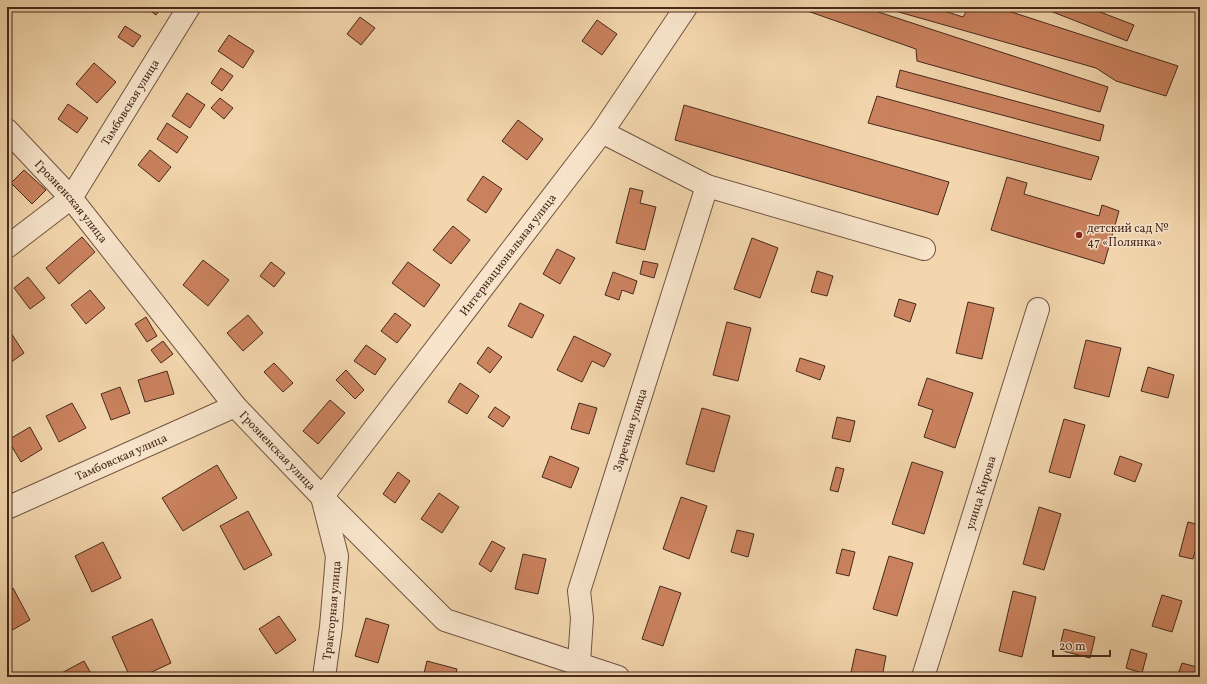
<svg xmlns="http://www.w3.org/2000/svg" width="1207" height="684" viewBox="0 0 1207 684" font-family="Vollkorn,serif">
	<rect width="100%" height="100%" fill="#f3d6ad"/>
	<filter id="stains"><feTurbulence type="fractalNoise" baseFrequency=".005" numOctaves="4"/><feColorMatrix values="0 0 0 0 .2 0 0 0 0 .09 0 0 0 0 .02 0 0 0 .5 -.17"/></filter>
	<radialGradient id="worn" r=".72"><stop offset=".6" stop-color="#630" stop-opacity="0"/><stop offset="1" stop-color="#630" stop-opacity=".3"/></radialGradient>
	<g fill="#ca825e" stroke="#47291e">
		<polygon points="145,7 162,7 156,15"/>
		<polygon points="616,7 626,7 623,12"/>
		<polygon points="796,7 863,7 1108,87 1100,112 917,61 916,49"/>
		<polygon points="881,7 932,7 963,17 969,7 996,7 1178,66 1166,96 1116,81 1096,68"/>
		<polygon points="1040,7 1087,7 1134,25 1127,41"/>
		<polygon points="360,17 375,28 361,45 347,34"/>
		<polygon points="597,20 617,34 602,55 582,41"/>
		<polygon points="125,26 141,36 133,47 118,37"/>
		<polygon points="229,35 254,51 243,68 218,51"/>
		<polygon points="94,63 116,82 97,103 76,84"/>
		<polygon points="221,68 233,76 222,91 211,83"/>
		<polygon points="900,70 1104,125 1100,141 896,87"/>
		<polygon points="187,93 205,105 190,128 172,116"/>
		<polygon points="877,96 1099,157 1091,180 868,123"/>
		<polygon points="220,98 233,108 224,119 211,108"/>
		<polygon points="68,104 88,118 77,133 58,119"/>
		<polygon points="684,105 949,182 938,215 675,140"/>
		<polygon points="518,120 543,139 527,160 502,141"/>
		<polygon points="167,123 188,137 177,153 157,139"/>
		<polygon points="150,150 171,167 159,182 138,165"/>
		<polygon points="24,170 46,190 32,204 11,183"/>
		<polygon points="483,176 502,189 486,213 467,200"/>
		<polygon points="1007,177 1027,183 1024,194 1099,216 1102,205 1119,211 1104,264 991,230"/>
		<polygon points="630,188 643,191 640,203 656,207 645,250 616,243"/>
		<polygon points="453,226 470,240 451,264 433,250"/>
		<polygon points="82,237 95,252 59,284 46,268"/>
		<polygon points="752,238 778,248 760,298 734,289"/>
		<polygon points="557,249 575,258 560,284 543,274"/>
		<polygon points="203,260 229,280 208,306 183,285"/>
		<polygon points="643,261 658,264 654,278 640,274"/>
		<polygon points="271,262 285,273 274,287 260,276"/>
		<polygon points="408,262 440,285 424,307 392,283"/>
		<polygon points="817,271 833,276 827,296 811,292"/>
		<polygon points="613,272 637,281 633,294 622,290 619,300 605,295"/>
		<polygon points="28,277 45,298 30,309 14,288"/>
		<polygon points="90,290 105,308 86,324 71,305"/>
		<polygon points="899,299 916,304 910,322 894,316"/>
		<polygon points="968,302 994,308 982,359 956,353"/>
		<polygon points="520,303 544,315 532,338 508,326"/>
		<polygon points="395,313 411,325 397,343 381,331"/>
		<polygon points="248,315 263,333 243,351 227,333"/>
		<polygon points="146,317 157,336 147,342 135,324"/>
		<polygon points="727,322 751,328 738,381 713,375"/>
		<polygon points="11,333 24,353 7,365 7,336"/>
		<polygon points="574,336 611,354 604,367 592,361 582,382 557,370"/>
		<polygon points="1086,340 1121,348 1109,397 1074,388"/>
		<polygon points="163,341 173,354 161,363 151,350"/>
		<polygon points="366,345 386,359 375,375 354,361"/>
		<polygon points="488,347 502,357 490,373 477,363"/>
		<polygon points="800,358 825,366 820,380 796,371"/>
		<polygon points="274,363 293,383 283,392 264,372"/>
		<polygon points="1148,367 1174,375 1168,398 1141,391"/>
		<polygon points="346,370 364,390 355,399 336,380"/>
		<polygon points="167,371 174,394 145,402 138,380"/>
		<polygon points="927,378 973,393 955,448 924,437 933,410 918,405"/>
		<polygon points="460,383 479,396 467,414 448,402"/>
		<polygon points="120,387 130,413 111,420 101,394"/>
		<polygon points="330,400 345,413 318,444 303,431"/>
		<polygon points="72,403 86,428 59,442 46,416"/>
		<polygon points="579,403 597,408 589,434 571,429"/>
		<polygon points="495,407 510,417 503,427 488,417"/>
		<polygon points="702,408 730,416 714,472 686,464"/>
		<polygon points="837,417 855,421 850,442 832,438"/>
		<polygon points="1064,419 1085,425 1070,478 1049,472"/>
		<polygon points="30,427 42,449 21,462 8,440"/>
		<polygon points="550,456 579,468 571,488 542,477"/>
		<polygon points="1120,456 1142,464 1135,482 1114,474"/>
		<polygon points="912,462 943,472 924,534 892,524"/>
		<polygon points="217,465 237,498 183,531 162,498"/>
		<polygon points="836,467 844,469 838,492 830,490"/>
		<polygon points="398,472 410,481 395,503 383,494"/>
		<polygon points="439,493 459,507 442,533 421,519"/>
		<polygon points="681,497 707,506 689,559 663,549"/>
		<polygon points="1039,507 1061,514 1044,570 1023,564"/>
		<polygon points="248,511 272,555 244,570 220,526"/>
		<polygon points="1188,522 1200,525 1200,534 1193,559 1179,556"/>
		<polygon points="737,530 754,534 748,557 731,552"/>
		<polygon points="492,541 505,548 491,572 479,564"/>
		<polygon points="103,542 121,578 92,592 75,556"/>
		<polygon points="842,549 855,552 849,576 836,573"/>
		<polygon points="523,554 546,559 538,594 515,589"/>
		<polygon points="889,556 913,563 897,616 873,609"/>
		<polygon points="660,586 681,593 663,646 642,639"/>
		<polygon points="13,588 30,620 7,633 7,592"/>
		<polygon points="1013,591 1036,597 1022,657 999,651"/>
		<polygon points="1162,595 1182,601 1172,632 1152,626"/>
		<polygon points="279,616 296,640 276,654 259,629"/>
		<polygon points="366,618 389,625 378,663 355,656"/>
		<polygon points="152,619 171,663 141,677 130,677 112,637"/>
		<polygon points="1064,629 1095,637 1090,658 1059,650"/>
		<polygon points="856,649 886,656 882,677 850,677"/>
		<polygon points="1131,649 1147,654 1142,673 1126,668"/>
		<polygon points="84,661 93,677 57,677 56,676"/>
		<polygon points="427,661 457,669 455,677 423,677"/>
		<polygon points="1182,663 1200,668 1200,677 1177,677"/>
	</g>
	<g fill="none" stroke-linecap="round" stroke-linejoin="round">
		<g stroke="#725442" stroke-width="24">
			<g id="street">
				<path id="s1" d="M 7,130 L 71,198 L 235,406 L 322,497 L 445,620 L 618,677"/>
				<polyline points="602,132 707,186 924,249"/>
				<path id="s2" d="M 7,247 L 71,198 L 189,7"/>
				<path id="s3" d="M 7,508 L 235,406"/>
				<path id="s4" d="M 324,677 L 331,627 L 337,556 L 322,497 L 602,132 L 686,7"/>
				<path id="s5" d="M 578,677 L 582,618 L 579,591 L 707,186"/>
				<path id="s6" d="M 923,677 L 1038,309"/>
			</g>
		</g>
		<use href="#street" stroke="#f7e4ca" stroke-width="22"/>
	</g>
	<circle fill="#8f2418" stroke="#f7e4ca" stroke-width="1.5" cx="1079" cy="235" r="4"/>
	<g text-anchor="middle" stroke-width="3" stroke-linejoin="round" paint-order="stroke">
		<g font-size="12" fill="#47291e" stroke="#f7e4ca">
			<text dy="4" stroke="none"><textPath href="#s2" startOffset="193">Тамбовская улица</textPath></text>
			<text dy="4" stroke="none"><textPath href="#s1" startOffset="96">Грозненская улица</textPath></text>
			<text dy="4" stroke="none"><textPath href="#s4" startOffset="488">Интернациональная улица</textPath></text>
			<text dy="4" stroke="none"><textPath href="#s5" startOffset="255">Заречная улица</textPath></text>
			<text dy="4" stroke="none"><textPath href="#s1" startOffset="420">Грозненская улица</textPath></text>
			<text dy="4" stroke="none"><textPath href="#s3" startOffset="125">Тамбовская улица</textPath></text>
			<text dy="4" stroke="none"><textPath href="#s6" startOffset="193">улица Кирова</textPath></text>
			<text dy="4" stroke="none"><textPath href="#s4" startOffset="67">Тракторная улица</textPath></text>
		</g>
		<g font-size="12" fill="#47291e" stroke="#f7e4ca" text-anchor="start">
			<text x="1087" y="232">детский сад №<tspan x="1087" dy="14">47 «Полянка»</tspan></text>
		</g>
	</g>
	<rect width="1207" height="684" fill="none" stroke="#f3d6ad" stroke-width="24"/>
	<rect x="8" y="8" width="1191" height="668" fill="none" stroke="#47291e" stroke-width="2"/>
	<rect x="12" y="12" width="1183" height="660" fill="none" stroke="#47291e"/>
	<path d="M1053 650v6h57v-6" fill="none" stroke="#47291e" stroke-width="2"/>
	<text x="1059" y="650" font-size="12" fill="#47291e" stroke="#f7e4ca" stroke-width="3" paint-order="stroke">20 m</text>
	<rect width="100%" height="100%" filter="url(#stains)"/>
	<rect width="100%" height="100%" fill="url(#worn)"/>
</svg>
